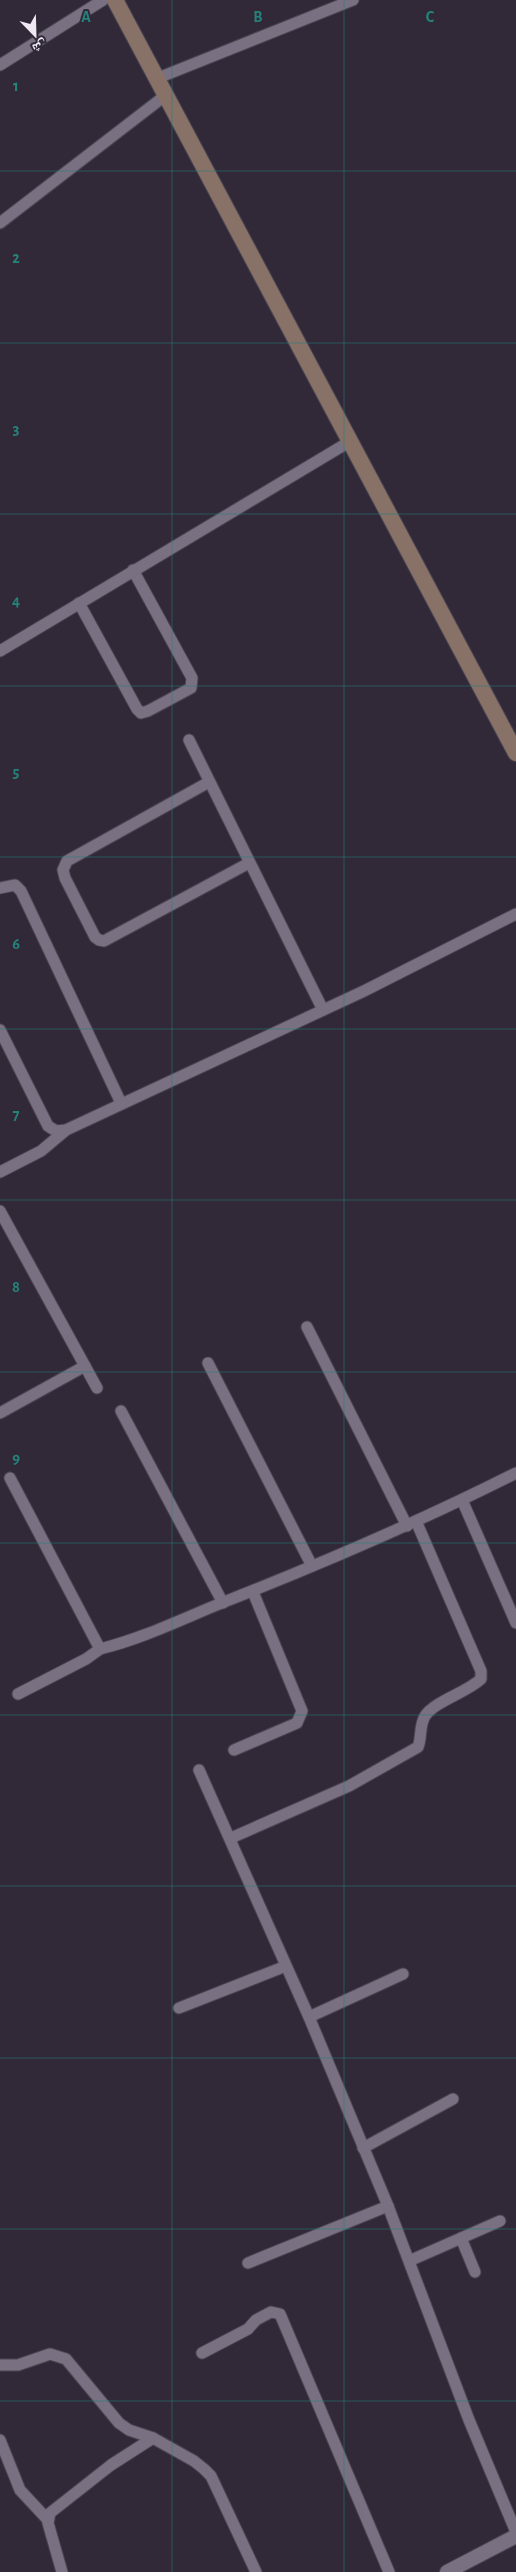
<svg xmlns="http://www.w3.org/2000/svg" width="516" height="2572" viewBox="0 0 516 2572" font-family="'Alegreya Sans','Noto Naskh Arabic',sans-serif">
	<rect width="100%" height="100%" fill="#312938"/>
	<g fill="none" stroke-linecap="round" stroke-linejoin="round">
		<g stroke="#4c4652" stroke-width="13">
			<g id="minor">
				<polyline points="0,65 103,0"/>
				<polyline points="158,78 353,0"/>
				<polyline points="0,223 166,95"/>
				<polyline points="79,603 137,709 141,713 148,711 191,688 192,678 133,570"/>
				<polyline points="0,651 349,442"/>
				<polyline points="189,740 323,1010"/>
				<polyline points="209,782 67,861 63,870 65,878 95,937 99,940 104,941 249,863"/>
				<polyline points="0,888 15,885 21,891 121,1103"/>
				<polyline points="0,1030 48,1126 56,1131 66,1130 364,991 516,914"/>
				<polyline points="0,1172 41,1151 66,1130"/>
				<polyline points="0,1211 97,1388"/>
				<polyline points="307,1327 407,1526"/>
				<polyline points="208,1363 312,1566"/>
				<polyline points="121,1411 223,1603"/>
				<polyline points="0,1413 85,1366"/>
				<path d="M 10,1478 L 100,1649 C 144,1638 182,1619 224,1602 C 323,1563 421,1521 516,1473"/>
				<polyline points="462,1500 516,1623"/>
				<polyline points="18,1694 86,1659 100,1649"/>
				<polyline points="234,1750 297,1723 302,1711 253,1592"/>
				<polyline points="199,1770 309,2017 388,2206 469,2420 516,2532"/>
				<path d="M 231,1838 L 349,1786 L 418,1747 C 422,1737 419,1726 425,1716 C 435,1701 466,1693 481,1679 L 481,1671 L 416,1521"/>
				<polyline points="179,2008 286,1966"/>
				<polyline points="309,2017 403,1974"/>
				<polyline points="363,2148 453,2099"/>
				<polyline points="461,2238 475,2272"/>
				<polyline points="409,2261 500,2221"/>
				<polyline points="248,2263 388,2206"/>
				<polyline points="202,2353 248,2329 256,2320 271,2312 280,2314 389,2572"/>
				<polyline points="0,2365 18,2365 50,2354 66,2359 119,2423 129,2430 153,2438 194,2461 204,2469 211,2476 256,2572"/>
				<polyline points="0,2440 20,2490 47,2519"/>
				<polyline points="62,2572 48,2523 50,2513 111,2465 153,2438"/>
			</g>
		</g>
		<g stroke="#4c4652" stroke-width="16">
			<polyline id="tertiary" points="447,2572 516,2536"/>
		</g>
		<g stroke="#4c4652" stroke-width="18">
			<polyline id="secondary" points="115,0 516,753"/>
		</g>
		<use href="#minor" stroke="#797081" stroke-width="11"/>
		<use href="#tertiary" stroke="#797081" stroke-width="14"/>
		<use href="#secondary" stroke="#887268" stroke-width="16"/>
	</g>
	<path fill="none" stroke="#25827b" stroke-width="1" stroke-opacity="0.55" d="M 172,0 L 172,2572M 344,0 L 344,2572M 0,171 L 516,171M 0,343 L 516,343M 0,514 L 516,514M 0,686 L 516,686M 0,857 L 516,857M 0,1029 L 516,1029M 0,1200 L 516,1200M 0,1372 L 516,1372M 0,1543 L 516,1543M 0,1715 L 516,1715M 0,1886 L 516,1886M 0,2058 L 516,2058M 0,2229 L 516,2229M 0,2401 L 516,2401"/>
	<g font-size="16" text-anchor="middle" font-weight="bold" fill="#25827b" stroke="#312938" stroke-width="4" stroke-linejoin="round" paint-order="stroke">
		<text x="86" y="22">A</text>
		<text x="258" y="22">B</text>
		<text x="430" y="22">C</text>
		<text x="16" y="91">1</text>
		<text x="16" y="263">2</text>
		<text x="16" y="434">3</text>
		<text x="16" y="606">4</text>
		<text x="16" y="777">5</text>
		<text x="16" y="949">6</text>
		<text x="16" y="1120">7</text>
		<text x="16" y="1292">8</text>
		<text x="16" y="1463">9</text>
	</g>
	<g transform="translate(35 35) rotate(157)" stroke="#312938" stroke-width="4" paint-order="stroke">
	<path d="M0-4L9 19L0 12L-9 19Z" fill="#eee9f3"/>
	<text y="-8" font-size="14" font-weight="bold" text-anchor="middle" fill="#eee9f3">ش</text>
	</g>
</svg>
